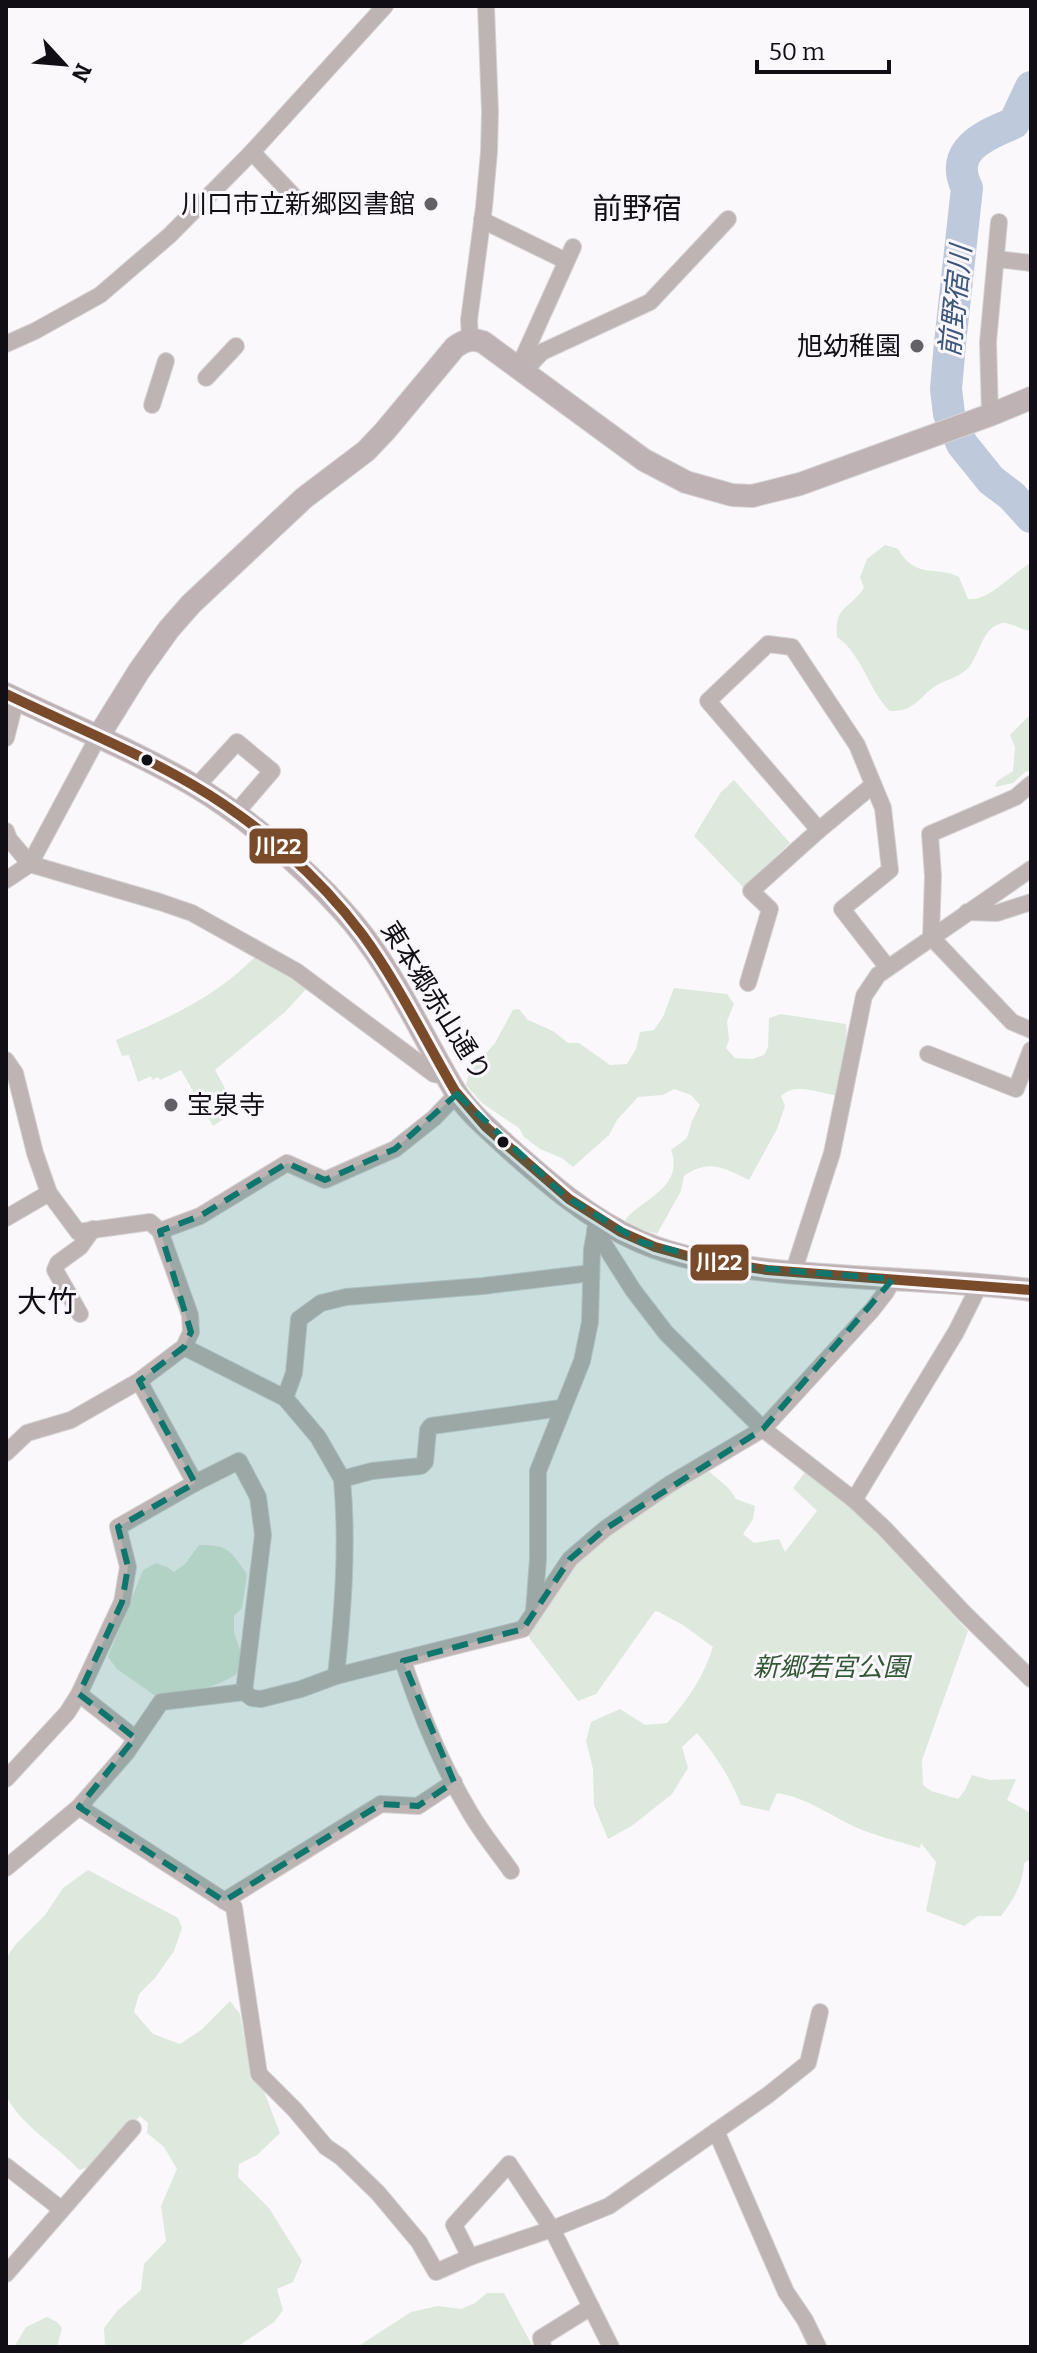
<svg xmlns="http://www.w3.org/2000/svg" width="1037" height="2353" viewBox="0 0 1037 2353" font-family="Bitter,'Noto Sans JP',serif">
	<rect width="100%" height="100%" fill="#faf8fb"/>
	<g fill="#dde9dd">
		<path d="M 885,545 L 898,549 C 916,580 935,565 959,577 L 968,599 C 989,602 1012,573 1031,563 L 1031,631 C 1021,630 1011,622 1002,623 C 979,629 981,658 965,671 C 958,677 946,680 937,685 C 919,696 916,712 890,711 C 868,690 863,655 837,637 C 834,606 849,610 864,588 L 860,577 L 867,559 Z"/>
		<polygon points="1031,714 1031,770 1025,772 1013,783 995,787 997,781 1013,771 1015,747 1010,735"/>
		<polygon points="734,780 790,843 743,887 694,836 721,792"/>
		<path d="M 255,957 L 309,986 L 285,1012 L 215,1070 L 237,1110 L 213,1126 L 181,1070 L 160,1080 L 158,1077 L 152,1080 L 151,1076 L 138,1082 L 129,1055 L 122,1056 L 116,1040 C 169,1018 214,998 255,957 Z"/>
		<path d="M 674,988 L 727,994 L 734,1004 L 727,1021 L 729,1040 L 726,1048 L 735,1058 L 752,1059 L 764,1055 L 768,1047 L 769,1018 L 781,1014 L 846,1024 L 847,1040 L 835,1095 C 817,1093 796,1082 781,1096 L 785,1106 L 777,1129 L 749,1180 C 725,1168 709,1158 684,1176 L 681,1191 L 657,1234 L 634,1227 L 625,1220 C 642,1199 685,1187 671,1150 L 687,1138 L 692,1121 L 700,1105 L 691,1095 L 674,1089 L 663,1095 L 638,1097 L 617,1120 L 609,1135 L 573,1167 L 562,1158 L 540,1149 L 524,1137 L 519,1128 L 482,1103 L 466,1085 L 469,1073 L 495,1043 L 513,1010 L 519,1009 L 528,1020 L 553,1031 L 568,1043 L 579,1043 L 610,1065 L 627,1064 L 636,1049 L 640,1032 L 654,1030 L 663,1017 Z"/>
		<path d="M 707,1469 C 718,1481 728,1484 736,1499 L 755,1506 L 753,1519 L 743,1534 L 754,1543 L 779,1539 L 785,1552 L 817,1511 L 793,1488 L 806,1471 L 866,1522 L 968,1631 L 922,1760 L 923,1785 L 931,1791 L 958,1799 L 965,1790 L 972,1775 L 990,1780 L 1016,1779 L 1007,1800 L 1031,1813 L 1031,1859 L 1024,1863 C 1023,1884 1014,1899 1001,1916 L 978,1916 L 964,1926 L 926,1911 L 936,1862 L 921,1843 L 920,1848 C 898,1841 875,1836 853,1826 C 828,1814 805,1797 777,1793 L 769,1811 L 741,1805 C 730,1777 716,1756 697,1733 L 682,1747 L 688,1768 L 672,1794 L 633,1825 L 608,1839 L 594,1805 L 593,1769 L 586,1741 L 591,1722 L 620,1709 L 645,1725 L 667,1723 C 689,1699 703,1677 713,1647 L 683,1625 L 659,1612 L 655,1611 L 596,1694 L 578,1701 L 530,1639 L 526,1628 L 554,1587 L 597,1539 Z"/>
		<path d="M 199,1545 C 229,1544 231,1552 247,1574 L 242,1608 L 234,1616 L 234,1633 L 241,1652 L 238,1673 C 215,1690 182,1692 154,1695 L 117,1669 L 108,1657 L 143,1570 L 156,1563 L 167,1567 L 174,1572 L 185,1564 Z"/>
		<path d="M 88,1870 L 178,1918 L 182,1928 L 174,1951 L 155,1978 L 139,1994 L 134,2012 L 153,2034 L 180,2044 L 201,2030 L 230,2001 L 240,2014 L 245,2042 L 280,2133 L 257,2155 L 239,2164 L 238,2177 L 269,2208 L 302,2261 L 293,2282 L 277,2289 L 283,2310 L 274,2322 L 237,2347 L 105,2347 L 104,2328 L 117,2311 L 141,2290 L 144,2264 L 166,2241 L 161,2206 L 177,2169 L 164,2147 L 147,2133 L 148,2123 L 140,2116 L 95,2165 L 79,2170 C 55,2143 24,2129 6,2096 L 6,1958 L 16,1944 L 45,1915 L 63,1888 Z"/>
		<polygon points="487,2293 504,2293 533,2347 357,2347 411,2312 438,2306 461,2309 475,2303"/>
		<polygon points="47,2317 57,2322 62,2328 57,2347 14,2347 26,2327"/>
	</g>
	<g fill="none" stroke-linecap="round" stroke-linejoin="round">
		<path stroke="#bec9dc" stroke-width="32" d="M 1031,87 L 1014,123 C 985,135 948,150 967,188 L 950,343 L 946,389 L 949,414 L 962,444 L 991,480 L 1012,496 L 1031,517"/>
		<g stroke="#d5d3d5" stroke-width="18">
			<g id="street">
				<polyline points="252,152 305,208"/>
				<polyline points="482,220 566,261"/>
				<polyline points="997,259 1031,263"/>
				<polyline points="470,339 469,320 484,207 489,152 490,112 486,6"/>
				<polyline points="6,344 35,331 100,295 170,235 252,152 385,6"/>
				<polyline points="518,369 573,247"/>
				<polyline points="523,372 542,352 650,302 728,219"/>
				<polyline points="206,378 236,346"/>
				<polyline points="152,405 166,361"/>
				<polyline points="990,415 988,342 999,222"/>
				<polyline points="6,738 16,699"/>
				<polyline points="1031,784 1016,797 930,834 933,876 931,937 1012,1022 1031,1030"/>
				<polyline points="196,787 237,742 272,771 235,814"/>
				<polyline points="819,830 873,785"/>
				<polyline points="6,831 9,839 30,864 160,902 192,913 296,971 434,1074 448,1077"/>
				<polyline points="6,880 30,864 98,737"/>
				<polyline points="967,912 997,913 1031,902"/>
				<polyline points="748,983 770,909 751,891 819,830 708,701 768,644 792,647 857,745 883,808 890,870 842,909 888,968"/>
				<polyline points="928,1054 1016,1089 1031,1050"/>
				<polyline points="6,1060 15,1073 35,1153 49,1193 78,1232 150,1222 160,1231 190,1315 191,1332 184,1347 139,1381 71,1420 27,1433 6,1453"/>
				<polyline points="6,1218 49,1193"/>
				<polyline points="595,1230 633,1290 666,1333 763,1429 854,1500 884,1528 963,1612 1031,1679"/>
				<polyline points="160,1231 200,1216 287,1163 325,1180 395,1149 434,1118 457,1094"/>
				<polyline points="793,1273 832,1153 864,996 878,975 1031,869"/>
				<polyline points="80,1314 55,1270 58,1263 80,1247 93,1229"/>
				<polyline points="184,1347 285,1398 318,1437 342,1479 372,1471 421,1466 425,1462 428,1430 431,1426 561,1408"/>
				<polyline points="285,1398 294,1373 299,1319 321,1303 346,1297 483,1286 591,1273"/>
				<polyline points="195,1483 239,1461 258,1497 263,1535 244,1692"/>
				<polyline points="854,1500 956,1332 980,1284"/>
				<polyline points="534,1611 538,1559 538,1471 582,1361 590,1322 592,1249 596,1228"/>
				<path d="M 403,1661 C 420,1712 440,1762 468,1809 C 480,1831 497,1851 511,1871"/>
				<path d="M 336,1676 C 343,1610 348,1545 342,1479"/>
				<polyline points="79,1694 135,1738"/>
				<polyline points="6,1779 67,1713 79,1694 122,1602 128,1567 118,1527 195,1483 139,1381"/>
				<polyline points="79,1807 234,1907 259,2074 295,2110 326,2147 341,2157 378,2193 419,2242 436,2272 470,2257 552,2229 609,2206 768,2095 808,2063 820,2012"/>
				<polyline points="6,1868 79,1807 127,1752 161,1702 244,1692 252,1698 261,1699 301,1689 336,1676 523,1629 570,1559 605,1529 670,1484 763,1429 872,1310 886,1292 893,1279"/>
				<polyline points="224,1901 381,1804 418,1806 454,1782"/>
				<polyline points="716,2131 786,2292 805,2320 818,2347"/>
				<polyline points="6,2166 61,2209"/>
				<polyline points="470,2257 454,2225 509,2164 552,2229 611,2347"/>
				<polyline points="6,2274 133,2128"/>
				<polyline points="543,2347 541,2338 591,2307"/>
			</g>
		</g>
		<g stroke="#d5d3d5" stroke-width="24">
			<g id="secondary">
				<path d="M 6,694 C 68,724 133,750 193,785 C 244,815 303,866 342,910 C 390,962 419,1031 455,1091 C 468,1112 489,1129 507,1146 C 547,1182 589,1219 639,1241 C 680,1259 724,1265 767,1270 C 855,1280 943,1279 1031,1290"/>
				<path d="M 98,737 L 139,671 L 169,629 L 191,604 L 304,498 L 366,451 L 385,431 L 455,347 C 465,340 472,338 483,342 L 644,460 L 686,482 L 732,495 L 752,496 L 800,484 L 990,415 L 1031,398"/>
			</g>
		</g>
		<use href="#street" stroke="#bfb4b4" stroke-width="16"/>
		<use href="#secondary" stroke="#beb2b4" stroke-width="22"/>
		<g stroke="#faf7fc" stroke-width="16">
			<path id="bus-1" d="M 6,694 C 68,724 133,750 193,785 C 256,822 318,875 362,934 C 398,983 424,1038 455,1091 L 486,1127 L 569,1199 L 621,1232 L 655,1247 L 702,1260 L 767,1270 L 1031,1290"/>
		</g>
		<use href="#bus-1" stroke="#7a4b2a" stroke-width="10"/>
	</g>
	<path fill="#0f766e" fill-opacity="0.2" stroke="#0f766e" stroke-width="6" stroke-dasharray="16 10" stroke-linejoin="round" d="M 457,1094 L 565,1196 L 641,1242 L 733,1266 L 893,1279 L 763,1429 L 605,1529 L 570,1559 L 523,1629 L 403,1661 L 454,1782 L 418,1806 L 381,1804 L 224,1901 L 79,1807 L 135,1738 L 79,1694 L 122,1602 L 128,1567 L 118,1527 L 195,1483 L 139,1381 L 184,1347 L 191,1332 L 160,1231 L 200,1216 L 287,1163 L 325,1180 L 395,1149 Z"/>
	<g fill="#636066" stroke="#faf7fc" stroke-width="3">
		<circle cx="431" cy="204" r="8"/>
		<circle cx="917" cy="346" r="8"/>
		<circle cx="171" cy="1105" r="8"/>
	</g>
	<g fill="#120e15" stroke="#faf7fc" stroke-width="3">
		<circle cx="147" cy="760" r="7"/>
		<circle cx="503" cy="1142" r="7"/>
	</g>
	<g text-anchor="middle" stroke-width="6" stroke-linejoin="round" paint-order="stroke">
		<g font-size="26" fill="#120e15" stroke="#faf7fc" text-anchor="end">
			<text x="415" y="213">川口市立新郷図書館</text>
			<text x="901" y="355">旭幼稚園</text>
			<text x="187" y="1114" text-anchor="start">宝泉寺</text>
		</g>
		<g font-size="26" fill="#120e15" stroke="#faf7fc">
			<text transform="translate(436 1001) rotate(58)" y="9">東本郷赤山通り</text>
		</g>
		<g font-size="26" font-style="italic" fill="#335835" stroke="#faf7fc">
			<text x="831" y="1676">新郷若宮公園</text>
		</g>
		<g font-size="28" font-style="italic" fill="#3c567c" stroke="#faf7fc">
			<text transform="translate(955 301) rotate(-84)" y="10">前野宿川</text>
		</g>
		<g font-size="30" fill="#120e15" stroke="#faf7fc">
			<text x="637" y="219">前野宿</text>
			<text x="47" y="1312">大竹</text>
		</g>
	</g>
	<g stroke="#faf7fc" stroke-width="3">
		<rect x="248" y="827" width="61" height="38" rx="8" fill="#7a4b2a"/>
		<rect x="689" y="1243" width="61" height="39" rx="8" fill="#7a4b2a"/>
	</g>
	<g font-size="22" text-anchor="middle" font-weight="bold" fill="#fff">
		<text x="278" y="854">川22</text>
		<text x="719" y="1270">川22</text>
	</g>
	<rect width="1037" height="2353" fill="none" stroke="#120e15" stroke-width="16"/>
	<g transform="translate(64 64) rotate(116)" stroke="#faf7fc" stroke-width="6" paint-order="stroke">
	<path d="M0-6L14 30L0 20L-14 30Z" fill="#120e15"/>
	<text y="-12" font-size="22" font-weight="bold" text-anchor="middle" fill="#120e15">N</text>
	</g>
	<path d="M757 60v12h132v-12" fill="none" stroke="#120e15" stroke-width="4"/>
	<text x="769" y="60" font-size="24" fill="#120e15" stroke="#faf7fc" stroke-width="6" paint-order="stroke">50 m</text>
</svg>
